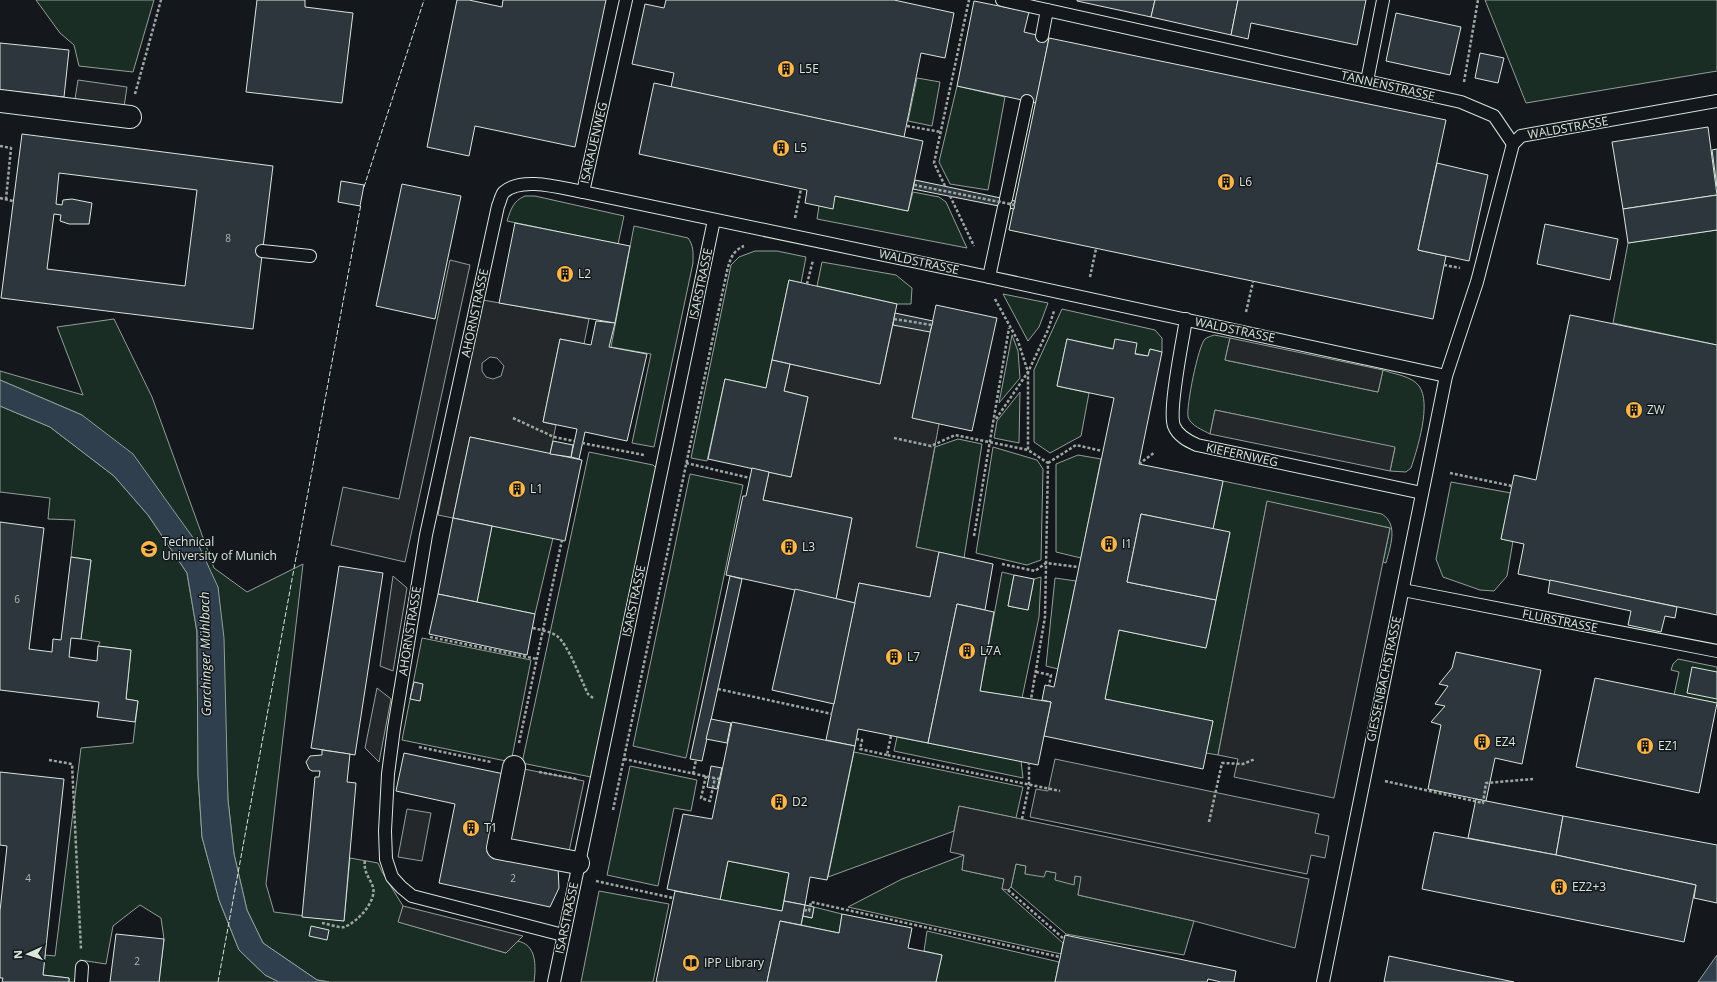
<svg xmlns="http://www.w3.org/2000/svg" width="1717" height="982" viewBox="0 0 1717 982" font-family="'Open Sans',sans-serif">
	<rect width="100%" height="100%" fill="#14181c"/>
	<g fill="#1a2d24" stroke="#939e99">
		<polygon points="36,0 154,0 133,72 79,66 74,45 60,33"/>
		<polygon points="1485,0 1717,0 1717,71 1526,103"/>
		<polygon points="917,78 940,82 932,126 908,121"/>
		<polygon points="957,86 1005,97 988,190 950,184 939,162"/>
		<polygon points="913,192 939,197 946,202 967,248 817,219 819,206 835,196 908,211"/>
		<path d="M 525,196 L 535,196 L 624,216 L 618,244 L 507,221 C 511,209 513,201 525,196 Z"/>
		<path d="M 634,226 L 688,238 C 694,246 693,253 693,263 L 654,447 L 632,443 L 651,354 L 611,347 Z"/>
		<polygon points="1717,230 1717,345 1613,323 1628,243"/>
		<polygon points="755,251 777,251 806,257 801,283 789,280 766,388 725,379 707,461 691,458 731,265 739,257"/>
		<polygon points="822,262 896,275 912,288 911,304 897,304 817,286"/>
		<polygon points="1003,294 1048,303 1039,327 1028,341"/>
		<polygon points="1062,309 1155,330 1162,338 1162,352 1150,349 1148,356 1067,339 1057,386 1089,393 1081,436 1050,453 1034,442 1034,370"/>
		<path d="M 114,319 L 152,397 L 214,568 L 247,592 L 303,564 L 266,884 L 274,912 L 344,921 L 350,858 L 378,863 L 382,872 L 403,906 L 399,922 L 506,953 L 517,941 C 537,944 536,967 534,982 L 329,982 L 317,980 L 263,943 L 247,910 L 234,854 L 228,800 L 218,587 L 82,415 L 0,380 L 0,371 L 83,395 L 57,327 Z"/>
		<polygon points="1012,335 1018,351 1020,378 999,403"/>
		<path d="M 1214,335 L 1230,338 L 1225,360 L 1378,392 L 1383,370 C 1393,374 1412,376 1419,386 C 1432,403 1417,450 1411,468 L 1406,472 L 1390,471 L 1395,448 L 1215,410 L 1210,434 C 1203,430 1191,426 1188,417 C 1186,407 1198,346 1205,339 C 1207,337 1212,336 1214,335 Z"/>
		<polygon points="1020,392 1019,443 994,438 997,421"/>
		<polygon points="0,406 50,427 114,476 148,515 187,573 197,632 198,775 202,837 219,900 239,950 265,975 279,982 159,982 164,939 161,918 140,905 113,926 106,964 80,960 77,982 69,982 69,978 43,975 45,955 55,956 81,748 133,743 138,701 126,699 131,650 98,646 100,642 81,639 91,560 71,557 75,520 48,519 50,498 0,492"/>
		<polygon points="958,439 982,444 964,558 916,547 935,447"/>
		<polygon points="993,447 1037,460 1043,469 1041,560 1027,565 976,553"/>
		<polygon points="589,452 653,465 656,468 591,777 522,763"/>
		<polygon points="1078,455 1101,459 1081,558 1056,552 1056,464"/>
		<polygon points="690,474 743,485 686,758 633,746"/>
		<path d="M 1223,481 L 1382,514 C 1399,525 1390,547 1386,563 L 1383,562 L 1390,528 L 1267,502 L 1218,755 L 1206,753 L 1213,721 L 1105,699 L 1119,630 L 1206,648 L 1230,533 L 1213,529 Z"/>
		<polygon points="1451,482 1511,493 1501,539 1513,541 1507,576 1494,591 1480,590 1443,577 1436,559"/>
		<polygon points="492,526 553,538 535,614 477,602"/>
		<polygon points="1002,572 1014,575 1008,606 1028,610 1034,579 1041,577 1039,617 1022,698 980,691"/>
		<polygon points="1055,578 1076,581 1058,669 1046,666"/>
		<polygon points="422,638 531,660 511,762 402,740"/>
		<polygon points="1678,659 1717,667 1717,703 1674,695 1679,672 1671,670 1673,664"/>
		<polygon points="897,737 1021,761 1023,778 894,751"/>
		<polygon points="854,752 1023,787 1016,818 959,806 954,831 828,877"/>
		<polygon points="630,766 697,780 691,811 674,808 658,886 607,875"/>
		<polygon points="964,855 962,870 1004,879 1002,889 1063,943 1061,954 848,907 902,879"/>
		<polygon points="728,861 789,873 782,911 720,900"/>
		<polygon points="1016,864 1026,866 1025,874 1046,871 1057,873 1055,879 1074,884 1075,876 1082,877 1078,895 1194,921 1184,955 1066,934 1011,887"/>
		<polygon points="599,891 669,904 653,982 581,982"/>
		<polygon points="814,907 842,914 839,933 801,925 803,916 812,918"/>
		<polygon points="927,931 1059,962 1055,982 936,982 942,955 924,951"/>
	</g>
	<g fill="#24282b" stroke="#939e99" fill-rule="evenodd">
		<polygon points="78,80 127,87 124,107 75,99"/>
		<polygon points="450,260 470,265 405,562 331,545 343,487 399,499"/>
		<path d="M 483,300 L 589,319 L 584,344 L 560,339 L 543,422 L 556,425 L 550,454 L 470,437 L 453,518 L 438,515 L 454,430 ZM 490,357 L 497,358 L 504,366 L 501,376 L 493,379 L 486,377 L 482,371 L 482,363 Z"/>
		<polygon points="894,319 932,325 939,424 916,547 939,552 930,597 859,583 855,603 836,599 852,518 763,500 769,472 791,477 808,397 784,391 790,364 880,384"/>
		<polygon points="1230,338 1383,370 1378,392 1225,360"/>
		<polygon points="1215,410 1395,447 1390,471 1210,434"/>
		<polygon points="1267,501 1390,528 1334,798 1234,777 1238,759 1218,755"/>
		<polygon points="393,576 407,588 393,671 380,666"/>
		<polygon points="377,688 391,699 379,762 365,748"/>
		<polygon points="1055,759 1319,814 1315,833 1329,836 1325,858 1311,855 1307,874 1030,817 1036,789 1048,791"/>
		<polygon points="514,767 584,781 567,861 498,848"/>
		<polygon points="959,806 1309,879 1295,948 1194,921 1078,895 1081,877 1075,876 1074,885 1055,880 1056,873 1046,871 1044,877 1025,874 1026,866 1016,864 1011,887 1008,890 1002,889 1004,879 962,870 964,855 950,852"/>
		<polygon points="407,809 431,813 422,861 398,857"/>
		<polygon points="403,906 523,936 506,953 398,922"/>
	</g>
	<g fill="#2f3f4d" stroke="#939e99">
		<polygon points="0,380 82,415 133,454 199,546 218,587 224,638 228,800 234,854 247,910 263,943 317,980 329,982 279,982 265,975 239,950 219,900 202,837 198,775 197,632 187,573 148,515 114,476 50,427 0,406"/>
		<polygon points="1717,955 1717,982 1698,982"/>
	</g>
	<g fill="#2c363c" stroke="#d8e6dc" fill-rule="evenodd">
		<polygon points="257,0 305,0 305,7 353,13 342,103 246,92"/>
		<polygon points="457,0 469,0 502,7 503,0 606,0 575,147 475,126 469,156 427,147"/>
		<polygon points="666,0 894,0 954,13 945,58 921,53 904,137 671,87 674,73 632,64 645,4 664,8"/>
		<polygon points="1077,0 1155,0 1151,17 1077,1"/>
		<polygon points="1155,0 1238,0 1231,35 1151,17"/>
		<polygon points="1238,0 1366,0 1357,45 1251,23 1248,39 1231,35"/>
		<polygon points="974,1 1029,12 1024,32 1049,38 1036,103 957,86"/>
		<polygon points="1396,13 1461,27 1450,75 1386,61"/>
		<polygon points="1049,38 1446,120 1418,250 1446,256 1433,319 1009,230"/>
		<polygon points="0,43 69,50 64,97 0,90"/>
		<polygon points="1480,53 1504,58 1498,83 1475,78"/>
		<polygon points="654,83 923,141 908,211 835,196 833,209 805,203 807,190 639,154"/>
		<polygon points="1708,127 1717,195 1623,209 1612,142"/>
		<path d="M 22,134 L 273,166 L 253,329 L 1,298 ZM 59,173 L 197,190 L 185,286 L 47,269 L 54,214 L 61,215 L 60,221 L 69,224 L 89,224 L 92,203 L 72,199 L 63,200 L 62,205 L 56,204 Z"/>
		<polygon points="1717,149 1717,187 1712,150"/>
		<polygon points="1437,163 1488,175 1469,261 1418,250"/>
		<polygon points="915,180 1015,201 1014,209 913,189"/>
		<polygon points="341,181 364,185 360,206 338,202"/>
		<polygon points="402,184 461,196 435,319 376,306"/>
		<polygon points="1717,195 1717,230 1628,243 1623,209"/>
		<polygon points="515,223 630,246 615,323 499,303"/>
		<polygon points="1545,224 1618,239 1610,280 1537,264"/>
		<polygon points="789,280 897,304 880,384 772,360"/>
		<polygon points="936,305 997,318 972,431 912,418"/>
		<polygon points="895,313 933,321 930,332 893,325"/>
		<polygon points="1570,315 1717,345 1717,615 1518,574 1524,544 1501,539 1514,475 1536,480"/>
		<polygon points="596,321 615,323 609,347 647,354 627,441 585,432 579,459 571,457 577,429 543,422 560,339 591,345"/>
		<polygon points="1067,339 1113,349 1115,339 1137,343 1135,354 1148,356 1150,349 1162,352 1139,464 1223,481 1213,529 1141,514 1127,582 1216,600 1206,648 1119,630 1105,699 1213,721 1203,769 1044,736 1051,702 1042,700 1045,685 1054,687 1114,398 1057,386"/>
		<polygon points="772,360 790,364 784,391 808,397 791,477 708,459 725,379 766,388"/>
		<polygon points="470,437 582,460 565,541 453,518"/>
		<polygon points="553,441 573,445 571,457 550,454"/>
		<polygon points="752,468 769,472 763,500 852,518 836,599 726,575 743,496 746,496"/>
		<polygon points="1141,514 1230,532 1216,600 1127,582"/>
		<polygon points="453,518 492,526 477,602 438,594"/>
		<polygon points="0,522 44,528 29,649 52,652 53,639 61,640 71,557 91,560 81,639 71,638 69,657 97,661 98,646 131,650 126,699 138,701 135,722 97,717 99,702 0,690"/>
		<polygon points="939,552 993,564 985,610 957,604 928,743 858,729 855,746 826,740 859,583 930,597"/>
		<polygon points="339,566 383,573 355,755 311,748"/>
		<polygon points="1014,575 1034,579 1028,610 1008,606"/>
		<polygon points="730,576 742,579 702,761 690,759"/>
		<polygon points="1550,580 1677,607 1675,618 1665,616 1661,632 1628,625 1631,611 1548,593"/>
		<polygon points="795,589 855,603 834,704 772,690"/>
		<polygon points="438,594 535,614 527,655 429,634"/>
		<polygon points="957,604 994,612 980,691 1051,702 1038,765 928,743"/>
		<polygon points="1456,652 1541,670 1522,764 1495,758 1486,801 1428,789 1441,725 1431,722 1445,706 1435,704 1448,686 1439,684 1452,668"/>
		<polygon points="1692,667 1717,672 1717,699 1687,693"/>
		<polygon points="1595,678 1717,703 1699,793 1576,767"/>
		<polygon points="414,682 423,684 420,701 410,699"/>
		<polygon points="711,719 731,723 727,743 706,739"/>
		<polygon points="732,722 855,746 827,880 810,877 805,905 784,901 789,873 728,861 720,900 667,889 683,814 712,819"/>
		<polygon points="322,750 350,754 347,782 356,783 344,921 302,917 315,777 319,777 320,771 312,771 309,769 306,762 310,756 322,755"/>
		<polygon points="404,753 504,774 487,852 558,867 559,888 550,907 439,883 455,804 396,791"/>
		<polygon points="711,766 722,768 717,789 707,787"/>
		<polygon points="0,772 64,779 43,975 69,978 69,982 2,982 3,978 0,978 0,911 7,846 0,845"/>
		<polygon points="1476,799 1563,816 1556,855 1468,838"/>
		<polygon points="1563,816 1717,845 1717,903 1694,898 1696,885 1556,855"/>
		<polygon points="1434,832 1556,855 1696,885 1684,942 1422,889"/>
		<polygon points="675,891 782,911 784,901 805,905 801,925 780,921 767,982 656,982"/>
		<polygon points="805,905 814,907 812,918 803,916"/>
		<polygon points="842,914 912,928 908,948 942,955 936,982 767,982 780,921 839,933"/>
		<polygon points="311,926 329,930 327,940 309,936"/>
		<polygon points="116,934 164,939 159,982 110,982"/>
		<polygon points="1065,935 1236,971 1234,982 1221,982 1208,979 1207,982 1055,982"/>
		<polygon points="1389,956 1514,982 1384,982"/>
	</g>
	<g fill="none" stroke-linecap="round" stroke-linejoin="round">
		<g stroke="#d8e6dc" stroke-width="14">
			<g id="lane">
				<polyline points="1002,0 1461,102 1494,116 1513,144"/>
				<polyline points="1042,36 1047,10"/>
				<polyline points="1367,81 1383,0"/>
				<polyline points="583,192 989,277 1446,376"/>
				<polyline points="1006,199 1027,101"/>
				<polyline points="262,251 310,256"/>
				<polyline points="989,277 1004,207"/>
				<path d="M 1186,319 C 1183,340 1168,410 1174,426 C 1178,436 1188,441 1197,445 L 1422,493"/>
				<polyline points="1403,590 1717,651"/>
				<path d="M 563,935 L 412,896 L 401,887 L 392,877 L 386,859 L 385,831 L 388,774 L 394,728 L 426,535 L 498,206 C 500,202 501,195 504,192 C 522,176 561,188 583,192 L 626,0"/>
				<polyline points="81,982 82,967"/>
				<polyline points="554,982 714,220"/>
				<polyline points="1323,982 1446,376 1477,282 1513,144 1521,136 1717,101"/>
			</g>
		</g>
		<g stroke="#d8e6dc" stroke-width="24">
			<g id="street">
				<polyline points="0,101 130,117"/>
				<polyline points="514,767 498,848 578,863"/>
			</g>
		</g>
		<g stroke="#9da8a2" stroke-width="2.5" stroke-dasharray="3 2" stroke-linecap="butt">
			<polyline points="1464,82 1478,0"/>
			<polyline points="135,94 161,0"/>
			<polyline points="907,126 941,132"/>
			<polyline points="0,146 11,148 6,199"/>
			<polyline points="945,186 934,163 969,0"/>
			<polyline points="950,196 974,246"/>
			<polyline points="0,198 13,201"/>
			<polyline points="795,218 801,189"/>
			<polyline points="1444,265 1460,268"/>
			<polyline points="1090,277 1096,249"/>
			<polyline points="807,284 813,260"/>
			<polyline points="995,299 1018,341 1028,372 1028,450 1048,463 1045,617 1031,699"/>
			<polyline points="1246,312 1253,282"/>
			<polyline points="894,319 932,325"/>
			<polyline points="513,418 554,437 574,441"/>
			<polyline points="996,419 1028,372 1048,330 1054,311"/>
			<polyline points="894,438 931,446 955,435 1028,450"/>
			<polyline points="582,443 644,455"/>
			<polyline points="686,463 750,478"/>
			<polyline points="1048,463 1076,445 1102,451"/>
			<polyline points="1139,464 1155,452"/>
			<polyline points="1450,473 1512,486"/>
			<polyline points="974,536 1009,328"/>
			<polyline points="1002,564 1035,571 1046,563 1078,567"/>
			<path d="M 533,628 C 540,630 550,631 557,636 C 568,644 581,680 588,694 L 593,698"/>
			<polyline points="430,637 537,659"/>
			<polyline points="1036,672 1051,675 1049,686"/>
			<polyline points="718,689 832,714"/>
			<polyline points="891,736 887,755 1060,791"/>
			<polyline points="856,739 862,740 860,749 887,755"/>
			<polyline points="519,743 562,540"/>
			<polyline points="419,747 491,762"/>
			<polyline points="624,759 719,779"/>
			<polyline points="49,760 72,764 81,949"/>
			<polyline points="539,772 577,779"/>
			<polyline points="693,774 696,760"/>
			<polyline points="706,776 701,798 710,801 715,778"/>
			<polyline points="1385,781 1483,803 1486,783 1533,779"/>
			<path d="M 613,810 L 727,271 C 730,260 732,251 744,246"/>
			<polyline points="1022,819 1029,785 1029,763"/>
			<polyline points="1209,822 1222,763 1243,764 1255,759"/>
			<polyline points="596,881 673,898"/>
			<polyline points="1008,890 1064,939"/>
			<polyline points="804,910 809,911 811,902 1060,957"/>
			<path d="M 322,923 C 329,924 338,928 344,927 C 357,923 377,901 373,887 C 370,878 363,872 365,860"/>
		</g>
		<use href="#lane" stroke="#14181c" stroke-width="12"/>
		<use href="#street" stroke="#14181c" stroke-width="22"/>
		<polyline stroke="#9da8a2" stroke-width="2.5" stroke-dasharray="3 2" stroke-linecap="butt" points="914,185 1015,205"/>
		<g stroke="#d8e6dc" stroke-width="1" stroke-dasharray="5 2" stroke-linecap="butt">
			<polyline points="364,187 424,0"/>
			<polyline points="218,982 361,204"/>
		</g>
	</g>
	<defs>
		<g id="building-disc" transform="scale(0.9)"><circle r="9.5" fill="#ffb74d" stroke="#14181c"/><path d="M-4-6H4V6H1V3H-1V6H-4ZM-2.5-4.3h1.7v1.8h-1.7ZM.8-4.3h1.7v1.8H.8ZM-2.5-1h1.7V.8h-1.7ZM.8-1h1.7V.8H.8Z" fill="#111"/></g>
		<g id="university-disc" transform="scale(0.9)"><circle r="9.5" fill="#ffb74d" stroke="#14181c"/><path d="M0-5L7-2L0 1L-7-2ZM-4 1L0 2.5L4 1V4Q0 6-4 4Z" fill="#111"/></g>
		<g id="library-disc" transform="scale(0.9)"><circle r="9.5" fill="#ffb74d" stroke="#14181c"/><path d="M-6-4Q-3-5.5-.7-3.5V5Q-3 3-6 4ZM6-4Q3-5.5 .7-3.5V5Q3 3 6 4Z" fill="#111"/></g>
	</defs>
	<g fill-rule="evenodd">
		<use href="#building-disc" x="786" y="69"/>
		<use href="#building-disc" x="781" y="148"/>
		<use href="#building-disc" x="1226" y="182"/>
		<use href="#building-disc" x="565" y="274"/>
		<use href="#building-disc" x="1634" y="410"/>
		<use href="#building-disc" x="517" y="489"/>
		<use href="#building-disc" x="1109" y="544"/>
		<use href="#building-disc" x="789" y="547"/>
		<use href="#university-disc" x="149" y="549"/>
		<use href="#building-disc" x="967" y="651"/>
		<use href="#building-disc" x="894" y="657"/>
		<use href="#building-disc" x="1482" y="742"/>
		<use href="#building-disc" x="1645" y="746"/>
		<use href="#building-disc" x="779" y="802"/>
		<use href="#building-disc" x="471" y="828"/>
		<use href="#building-disc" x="1559" y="887"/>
		<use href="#library-disc" x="691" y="963"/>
	</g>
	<g text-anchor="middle" stroke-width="3" stroke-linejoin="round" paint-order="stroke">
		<g font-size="10" fill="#adbab4">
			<text x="228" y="242">8</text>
			<text x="17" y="603">6</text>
			<text x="28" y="882">4</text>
			<text x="513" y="882">2</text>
			<text x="137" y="965">2</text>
		</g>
		<g font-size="12" fill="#d8e6dc" stroke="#14181c" text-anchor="start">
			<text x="799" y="73">L5E</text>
			<text x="794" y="152">L5</text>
			<text x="1239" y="186">L6</text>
			<text x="578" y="278">L2</text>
			<text x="1647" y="414">ZW</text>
			<text x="530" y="493">L1</text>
			<text x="162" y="546">Technical<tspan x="162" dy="14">University of Munich</tspan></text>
			<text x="1122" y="548">I1</text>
			<text x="802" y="551">L3</text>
			<text x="980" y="655">L7A</text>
			<text x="907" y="661">L7</text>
			<text x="1495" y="746">EZ4</text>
			<text x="1658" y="750">EZ1</text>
			<text x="792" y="806">D2</text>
			<text x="484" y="832">T1</text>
			<text x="1572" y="891">EZ2+3</text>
			<text x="704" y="967">IPP Library</text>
		</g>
		<g font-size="12" fill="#d8e6dc" stroke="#14181c">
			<text transform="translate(1388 86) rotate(13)" y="4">TANNENSTRASSE</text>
			<text transform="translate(1568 128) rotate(-10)" y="4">WALDSTRASSE</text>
			<text transform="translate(594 143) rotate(-77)" y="4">ISARAUENWEG</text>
			<text transform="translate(919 262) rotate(12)" y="4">WALDSTRASSE</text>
			<text transform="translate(701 284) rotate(-78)" y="4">ISARSTRASSE</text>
			<text transform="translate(475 313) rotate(-78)" y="4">AHORNSTRASSE</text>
			<text transform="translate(1235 330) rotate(12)" y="4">WALDSTRASSE</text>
			<text transform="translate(1242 455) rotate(12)" y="4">KIEFERNWEG</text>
			<text transform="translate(634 601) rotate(-78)" y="4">ISARSTRASSE</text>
			<text transform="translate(1560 621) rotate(11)" y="4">FLURSTRASSE</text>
			<text transform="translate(410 631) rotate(-81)" y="4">AHORNSTRASSE</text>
			<text transform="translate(1384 679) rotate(-78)" y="4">GIESSENBACHSTRASSE</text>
			<text transform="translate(567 918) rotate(-78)" y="4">ISARSTRASSE</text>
		</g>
		<g font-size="13" font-style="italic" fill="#d8e6dc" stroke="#14181c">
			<text transform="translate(205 654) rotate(-91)" y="5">Garchinger Mühlbach</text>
		</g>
	</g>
	<g transform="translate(28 954) rotate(267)" stroke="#14181c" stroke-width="3" paint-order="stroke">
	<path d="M0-3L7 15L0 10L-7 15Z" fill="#d8e6dc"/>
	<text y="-6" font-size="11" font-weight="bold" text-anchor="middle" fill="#d8e6dc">N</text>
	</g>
</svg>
